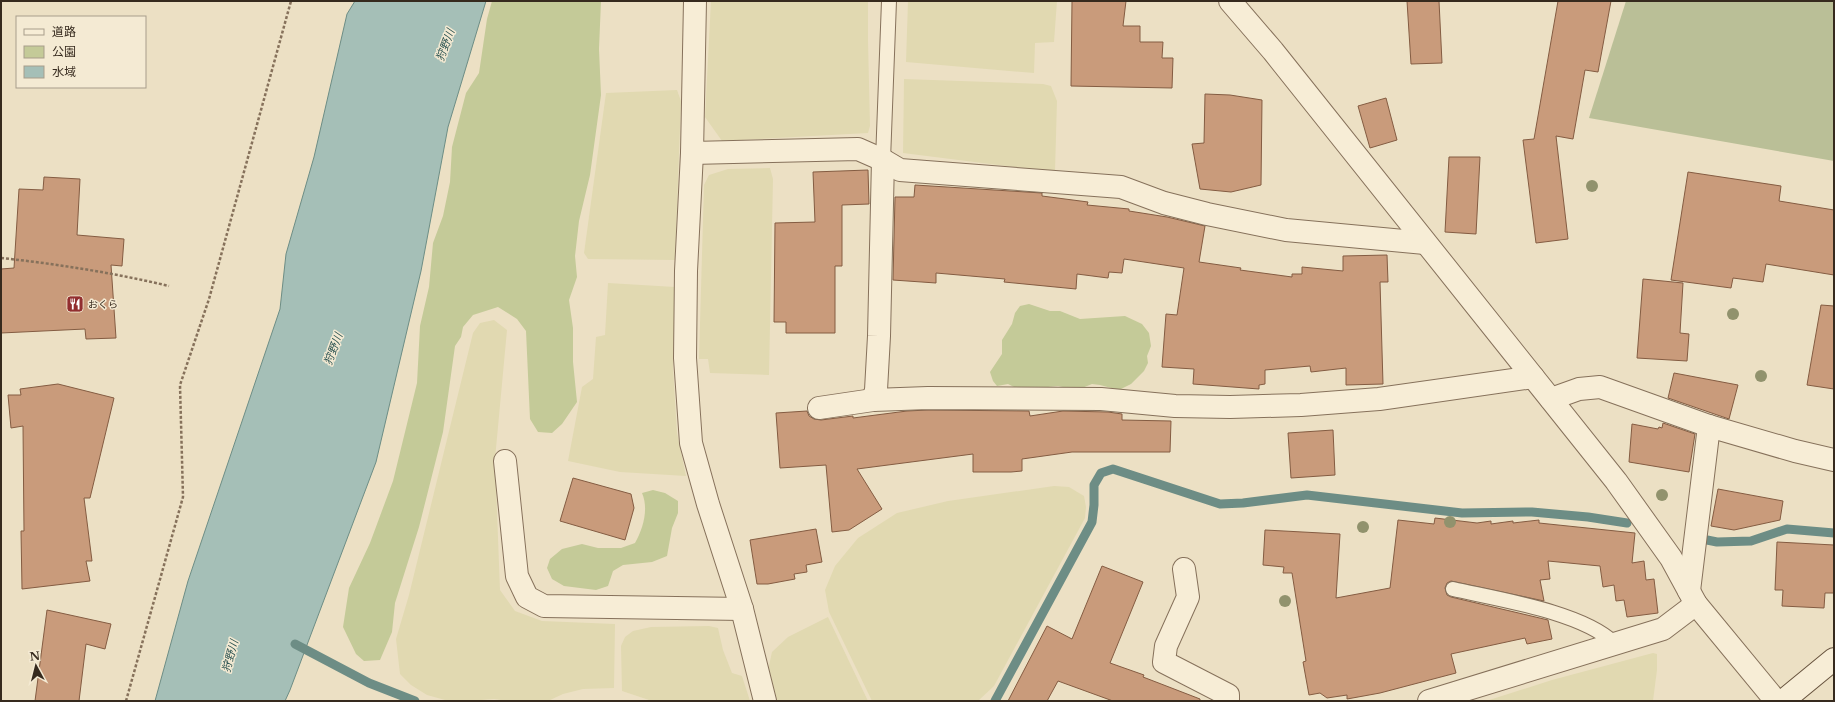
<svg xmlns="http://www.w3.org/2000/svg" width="1835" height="702" viewBox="0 0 1835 702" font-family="'Libre Baskerville','Noto Sans JP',serif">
	<rect width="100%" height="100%" fill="#ece0c4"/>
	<g fill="#e1d9b1">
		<polygon points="711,1 868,1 868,41 870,126 868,133 722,141 705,117"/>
		<polygon points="908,1 1057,1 1054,42 1035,43 1034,73 906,62"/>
		<polygon points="904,79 1043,84 1051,86 1057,101 1055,172 903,153"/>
		<polygon points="677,90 681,101 675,260 588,259 584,253 606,93"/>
		<polygon points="770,168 773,179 769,375 710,373 708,359 699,359 704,185 709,175 728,169"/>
		<polygon points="608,283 675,287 673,368 677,433 686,476 620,472 568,461 582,387 593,379 596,337 605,335"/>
		<polygon points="494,320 507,330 495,459 500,590 515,611 542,621 615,624 614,688 583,689 563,694 548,701 508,701 494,699 468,701 445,700 427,695 411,685 400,674 396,639 409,595 473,333 480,323"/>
		<polygon points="1054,486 1069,487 1084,496 1086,507 1085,518 994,686 978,701 872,701 829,612 825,590 835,566 858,538 897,513 948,501"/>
		<polygon points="828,617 868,701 777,701 768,670 772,652 788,637"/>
		<polygon points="709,626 718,628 723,650 732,673 742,676 750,701 652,701 622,691 621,646 625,637 633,631 651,627"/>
		<polygon points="1653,653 1657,654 1657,670 1653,701 1486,701 1552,680"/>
	</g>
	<g fill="#c4ca98">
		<polygon points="492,1 601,1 599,49 601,95 590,175 579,221 575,256 577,277 569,300 573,328 573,362 577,402 562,424 552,433 538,432 530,419 526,331 517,319 498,307 473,315 463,327 461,337 455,346 443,432 419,527 395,603 392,632 380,660 364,661 356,654 343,627 349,588 370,543 393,481 417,383 420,326 429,287 433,243 443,216 450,182 452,147 466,93 479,73 487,19"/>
		<polygon points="1029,304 1050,311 1060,311 1080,319 1125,316 1142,324 1149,333 1151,346 1147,356 1148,363 1144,371 1131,384 1119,390 1100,385 1092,384 1077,390 1058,386 1038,388 1016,388 1008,384 997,386 993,381 990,372 1002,354 1002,340 1012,324 1015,313 1020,306"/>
		<path d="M 653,490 L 665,493 L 678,501 L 678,513 L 672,528 L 667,556 L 652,562 L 623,565 L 613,571 L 608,586 L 596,590 L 564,586 L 552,579 L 547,568 L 550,559 L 562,549 L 582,544 L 598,548 L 621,548 L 635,543 C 643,529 649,509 642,493 Z"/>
	</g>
	<polygon fill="#babf97" points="1626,1 1834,1 1834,161 1589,118"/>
	<polygon fill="#a5bfb7" stroke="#6d8d85" points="355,1 486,1 448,127 421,271 376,462 290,690 285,701 155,701 188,581 280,309 286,254 314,157 347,14"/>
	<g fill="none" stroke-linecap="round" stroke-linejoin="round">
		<g stroke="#6d8d85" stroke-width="9">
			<polyline points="1707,540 1717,542 1751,541 1787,529 1834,533"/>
			<polyline points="295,644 369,683 415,701"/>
			<polyline points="995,701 1092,522 1094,505 1094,485 1101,473 1113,469 1220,504 1243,503 1307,495 1462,513 1532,512 1588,517 1627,523"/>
		</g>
	</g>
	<g fill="#c99b7b" stroke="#845c42">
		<polygon points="1072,1 1126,1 1123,26 1140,26 1140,42 1163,42 1162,58 1173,58 1172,88 1071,86"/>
		<polygon points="1407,1 1439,1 1442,63 1411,64"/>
		<polygon points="1558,1 1611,1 1598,72 1585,70 1573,139 1556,136 1568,239 1536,243 1523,140 1534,139"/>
		<polygon points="1205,94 1230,95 1262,100 1261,185 1231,192 1200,189 1192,144 1204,143"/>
		<polygon points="1386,98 1397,140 1370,148 1358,106"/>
		<polygon points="1449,157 1480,157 1476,234 1445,232"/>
		<polygon points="868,170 869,204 842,205 842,266 835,266 835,333 786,333 786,322 774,322 775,223 815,222 813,172"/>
		<polygon points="1688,172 1781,186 1779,201 1834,210 1834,275 1766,264 1763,282 1733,278 1731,288 1671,280"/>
		<polygon points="44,177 80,179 77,235 124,239 122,266 111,265 116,338 86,339 85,329 1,333 1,269 14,268 19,189 43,190"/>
		<polygon points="915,185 1042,193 1042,196 1088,202 1087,205 1129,209 1129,211 1167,217 1205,226 1199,262 1241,268 1240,270 1292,277 1292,274 1302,274 1302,267 1343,271 1343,256 1387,255 1388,282 1380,282 1383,384 1346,385 1346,368 1311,372 1310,366 1265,370 1265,384 1259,385 1259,389 1193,384 1194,369 1162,367 1166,314 1177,315 1184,268 1124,259 1122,273 1109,272 1108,278 1077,274 1076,289 1004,282 1005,279 936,273 936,283 893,280 895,197 914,197"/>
		<polygon points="1643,279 1683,283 1680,333 1689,334 1687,361 1637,358"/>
		<polygon points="1821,305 1834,306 1834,389 1807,385"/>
		<polygon points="1674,373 1738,385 1729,419 1668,398"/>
		<polygon points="58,384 114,398 90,498 84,498 92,561 86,561 90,581 22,589 21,531 24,531 23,426 11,428 8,395 21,395 20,389"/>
		<polygon points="928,410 1029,411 1030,416 1063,411 1108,412 1122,414 1122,420 1171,421 1170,452 1072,452 1022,459 1022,471 1011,472 973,472 973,454 857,469 882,509 849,530 832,532 826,465 780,468 776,413 807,411 809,416 814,419 821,420 853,416 853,418 907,411"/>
		<polygon points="1663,423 1695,434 1689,472 1629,462 1632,424 1658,429 1659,427 1662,428"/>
		<polygon points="1333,430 1335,475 1291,478 1288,433"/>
		<polygon points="573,478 631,494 634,508 625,540 560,521"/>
		<polygon points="1718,489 1783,501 1780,520 1734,530 1711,526"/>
		<polygon points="1435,518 1477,523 1491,521 1491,524 1513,521 1513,523 1539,520 1539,523 1635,533 1632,563 1644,561 1646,580 1654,579 1658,613 1627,617 1624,600 1616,601 1614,585 1603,587 1600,566 1548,561 1550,579 1540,580 1544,601 1451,581 1447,583 1445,588 1447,595 1451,597 1548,620 1552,639 1527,644 1525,638 1451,654 1456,673 1380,693 1347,699 1347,695 1327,698 1320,693 1309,695 1303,662 1306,661 1292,573 1283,573 1284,567 1263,565 1265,530 1340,534 1336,598 1390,588 1398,520 1434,524"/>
		<polygon points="816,529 822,562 806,565 807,572 794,574 795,579 768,584 757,584 750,540"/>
		<polygon points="1777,542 1834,545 1834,593 1825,593 1824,608 1782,606 1783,590 1775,590"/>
		<polygon points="1102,566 1143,582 1110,663 1144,675 1143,677 1200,699 1200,701 1113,701 1058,681 1047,701 1008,701 1047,626 1072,639"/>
		<polygon points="47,610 111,624 105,649 86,644 79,701 35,701"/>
	</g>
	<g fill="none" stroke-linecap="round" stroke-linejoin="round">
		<g stroke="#86715b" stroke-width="16">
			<g id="lane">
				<polyline points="883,160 889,1"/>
				<path d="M 1453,589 C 1497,599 1582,612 1614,643"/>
			</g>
		</g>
		<g stroke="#86715b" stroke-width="24">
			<g id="street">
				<polyline points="695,1 692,153 686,271 685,358 691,443 708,504 742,609 765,701"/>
				<polyline points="1230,1 1273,51 1616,481 1671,558 1696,604 1776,701"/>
				<polyline points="692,153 858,149 883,160 900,170 1121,187 1164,203 1207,214 1286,230 1425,243"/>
				<polyline points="1551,399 1579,389 1600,387 1709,426 1795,451 1834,460"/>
				<polyline points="873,400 876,390 879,336 883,160"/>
				<polyline points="819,408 873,400 928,398 1101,399 1175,406 1230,407 1301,405 1379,399 1533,377"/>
				<polyline points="505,461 517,576 527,597 544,606 742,609"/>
				<polyline points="1184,569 1188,597 1166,646 1164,662 1228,695 1228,701"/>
				<polyline points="1689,591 1709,426"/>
				<polyline points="1429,701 1663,629 1696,604"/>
			</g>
		</g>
		<g stroke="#67533e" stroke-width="24">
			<polyline id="secondary" points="1783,701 1834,659"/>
		</g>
		<g stroke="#86715b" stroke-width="2.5" stroke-dasharray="3 2" stroke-linecap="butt">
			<path d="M 1,258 C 58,264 114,273 169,286"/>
			<polyline points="126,701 183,497 180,385 209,299 291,1"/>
		</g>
		<use href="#lane" stroke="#f7edd6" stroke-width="14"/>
		<use href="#street" stroke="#f7edd6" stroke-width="22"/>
		<use href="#secondary" stroke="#f7edd6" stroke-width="22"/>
	</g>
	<g fill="#91926d">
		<circle cx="1592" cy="186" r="6"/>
		<circle cx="1733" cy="314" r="6"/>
		<circle cx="1761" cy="376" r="6"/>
		<circle cx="1662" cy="495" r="6"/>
		<circle cx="1450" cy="522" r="6"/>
		<circle cx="1363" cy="527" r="6"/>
		<circle cx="1285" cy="601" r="6"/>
	</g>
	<defs>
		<g id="restaurant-square" transform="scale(0.9)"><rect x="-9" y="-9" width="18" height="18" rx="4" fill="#922e2f" stroke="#f4ead3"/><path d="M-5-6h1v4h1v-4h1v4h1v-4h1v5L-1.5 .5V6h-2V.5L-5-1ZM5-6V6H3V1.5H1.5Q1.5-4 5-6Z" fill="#fff"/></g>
	</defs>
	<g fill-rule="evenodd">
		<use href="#restaurant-square" x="75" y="304"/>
	</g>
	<g text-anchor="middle" stroke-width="3" stroke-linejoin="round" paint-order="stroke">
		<g font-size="10" fill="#362a1e" stroke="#f4ead3" text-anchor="start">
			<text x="88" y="308">おくら</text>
		</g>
		<g font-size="11" font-style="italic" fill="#2e5553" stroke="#f4ead3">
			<text transform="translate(445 45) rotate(-70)" y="4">狩野川</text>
			<text transform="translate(333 349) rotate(-70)" y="4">狩野川</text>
			<text transform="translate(230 656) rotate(-75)" y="4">狩野川</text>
		</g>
	</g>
	<rect width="1835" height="702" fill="none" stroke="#362a1e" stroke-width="4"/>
	<rect x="16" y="16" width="130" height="72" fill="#f4ead3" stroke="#a89d8b"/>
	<rect x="24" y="29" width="20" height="6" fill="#f7edd6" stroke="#a89d8b"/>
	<text x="52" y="36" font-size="12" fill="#362a1e">道路</text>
	<rect x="24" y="46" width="20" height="12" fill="#c4ca98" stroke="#a89d8b"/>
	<text x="52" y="56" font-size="12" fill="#362a1e">公園</text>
	<rect x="24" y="66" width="20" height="12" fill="#a5bfb7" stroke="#a89d8b"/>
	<text x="52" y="76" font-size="12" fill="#362a1e">水域</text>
	<g transform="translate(36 666) rotate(353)" stroke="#f4ead3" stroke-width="3" paint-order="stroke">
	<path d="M0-3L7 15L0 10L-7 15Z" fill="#362a1e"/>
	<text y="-6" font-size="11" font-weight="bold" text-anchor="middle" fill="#362a1e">N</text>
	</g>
</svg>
